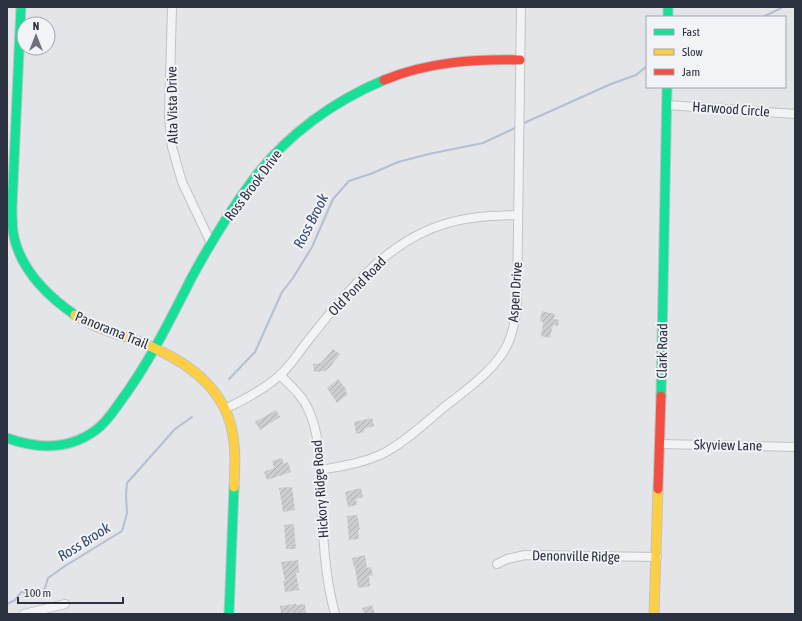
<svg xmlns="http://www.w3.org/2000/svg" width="802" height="621" viewBox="0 0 802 621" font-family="'Asap Condensed',sans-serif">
	<defs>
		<pattern id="building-hatch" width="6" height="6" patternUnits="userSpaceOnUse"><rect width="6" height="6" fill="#cbcdd0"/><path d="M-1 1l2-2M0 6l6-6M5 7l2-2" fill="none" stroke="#aeb0b4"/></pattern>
	</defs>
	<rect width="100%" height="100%" fill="#e3e5e8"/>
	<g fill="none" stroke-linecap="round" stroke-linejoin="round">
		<g stroke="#b4bfd0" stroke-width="2">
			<polyline points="763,17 783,7"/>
			<polyline points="524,123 611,84 636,75 647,66"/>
			<polyline points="229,379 255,352 282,292 293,278 312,247 333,199 349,181 373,173 398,162 429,154 483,143 515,128"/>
			<polyline points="7,604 15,600 21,592 40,595 45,588 48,578 65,566 122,531 127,513 126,495 127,483 175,429 192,417"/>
		</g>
	</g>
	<g fill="url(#building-hatch)">
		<polygon points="542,311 555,314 554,319 559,320 558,326 553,325 550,338 541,336 543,322 540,321"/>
		<polygon points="333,349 340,354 330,367 325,371 314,372 313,364 321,363"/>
		<polygon points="338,379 347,390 345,391 348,394 337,403 327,388"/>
		<polygon points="276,410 280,417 260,430 255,422"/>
		<polygon points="372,418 374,426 364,429 364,432 356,434 354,422"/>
		<polygon points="282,458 284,464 288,462 291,472 267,480 264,472 274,468 272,461"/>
		<polygon points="292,487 295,510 283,512 279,488"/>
		<polygon points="361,488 363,497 356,499 357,505 348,507 345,492"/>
		<polygon points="357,515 360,529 358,530 359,539 349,540 347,516"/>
		<polygon points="294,524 296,549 286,549 284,525"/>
		<polygon points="365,555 367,568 371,567 373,575 369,576 370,586 358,588 355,567 354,567 352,558"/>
		<polygon points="298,560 299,572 296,573 299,590 285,592 283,581 285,581 281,562"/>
		<polygon points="296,604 296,605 305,604 306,614 281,614 280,606"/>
		<polygon points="372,605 375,614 364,614 362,608"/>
	</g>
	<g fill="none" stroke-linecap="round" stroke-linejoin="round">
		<g stroke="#c1c3c6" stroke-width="10">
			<g id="street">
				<polyline points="172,7 169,116 172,147 182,182 211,243"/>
				<polyline points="667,105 795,114"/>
				<path d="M 280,375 C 291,386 303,396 309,411 C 320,435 320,466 321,492 C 323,533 324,574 335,614"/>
				<path d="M 225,409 C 244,400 263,390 279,376 C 290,367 301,349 310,338 C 348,291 387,240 448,223 C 471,216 494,216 517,215"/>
				<polyline points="660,444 795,447"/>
				<path d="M 320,470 C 342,466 364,463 384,453 C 405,442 424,424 442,409 C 463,392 487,376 502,354 C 513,338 515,320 517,302 L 521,7"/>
				<polyline points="497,564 507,559 525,555 657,557"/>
				<polyline points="24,614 65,604"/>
			</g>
		</g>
		<g stroke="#c1c3c6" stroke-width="11">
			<g id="fast">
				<path d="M 21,7 L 12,207 C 12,215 12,224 13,232 C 19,268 46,295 75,315"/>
				<polyline points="668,7 668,17"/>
				<polyline points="661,396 667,87"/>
				<path d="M 7,438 C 37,449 69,450 96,430 C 106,423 113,412 120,402 C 149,363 170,320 192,277 C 211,242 231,209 255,177 C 288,134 334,101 384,80"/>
				<polyline points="229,614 234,487"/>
			</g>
		</g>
		<g stroke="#c1c3c6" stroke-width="11">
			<g id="slow">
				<path d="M 75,315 C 94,328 116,333 137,341 C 177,356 220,382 231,426 C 236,446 235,466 234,487"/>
				<polyline points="654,614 658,489"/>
			</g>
		</g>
		<g stroke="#c1c3c6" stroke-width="11">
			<g id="jam">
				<path d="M 384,80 C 428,62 473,59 520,60"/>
				<polyline points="658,489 661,396"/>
			</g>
		</g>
		<use href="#street" stroke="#f2f3f5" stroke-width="8"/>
		<use href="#fast" stroke="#16e098" stroke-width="9"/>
		<use href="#slow" stroke="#ffcf43" stroke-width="9"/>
		<use href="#jam" stroke="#f24e42" stroke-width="9"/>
	</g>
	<g text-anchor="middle" stroke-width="4" stroke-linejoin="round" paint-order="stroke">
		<g font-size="14" fill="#2b313f" stroke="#f1f3f6">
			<text transform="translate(172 105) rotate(-91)" y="5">Alta Vista Drive</text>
			<text transform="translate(731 109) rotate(4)" y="5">Harwood Circle</text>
			<text transform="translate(253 185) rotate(-53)" y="5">Ross Brook Drive</text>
			<text transform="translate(357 286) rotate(-46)" y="5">Old Pond Road</text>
			<text transform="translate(515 292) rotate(-86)" y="5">Aspen Drive</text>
			<text transform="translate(112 330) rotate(22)" y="5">Panorama Trail</text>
			<text transform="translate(662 351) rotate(-89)" y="5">Clark Road</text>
			<text transform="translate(728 445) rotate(1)" y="5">Skyview Lane</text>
			<text transform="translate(320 489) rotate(-94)" y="5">Hickory Ridge Road</text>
			<text transform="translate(576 556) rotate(1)" y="5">Denonville Ridge</text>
		</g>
		<g font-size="15" font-style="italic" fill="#394c70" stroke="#f1f3f6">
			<text transform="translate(311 221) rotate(-63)" y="5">Ross Brook</text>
			<text transform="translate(84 542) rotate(-32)" y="5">Ross Brook</text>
		</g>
	</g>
	<rect width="802" height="621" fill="none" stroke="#2b313f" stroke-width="16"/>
	<rect x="646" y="16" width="140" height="72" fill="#f1f3f6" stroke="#a2a5ad"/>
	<rect x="654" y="29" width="20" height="6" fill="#16e098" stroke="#a2a5ad"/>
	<text x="682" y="36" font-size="12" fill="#2b313f">Fast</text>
	<rect x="654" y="49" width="20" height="6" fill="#ffcf43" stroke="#a2a5ad"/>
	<text x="682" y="56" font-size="12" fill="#2b313f">Slow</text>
	<rect x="654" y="69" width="20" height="6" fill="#f24e42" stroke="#a2a5ad"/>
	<text x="682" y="76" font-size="12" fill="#2b313f">Jam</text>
	<g transform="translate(36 36)"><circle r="19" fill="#f1f3f6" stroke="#a2a5ad"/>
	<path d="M0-3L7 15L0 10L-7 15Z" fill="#6b707a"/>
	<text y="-6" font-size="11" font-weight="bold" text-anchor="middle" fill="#2b313f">N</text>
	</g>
	<path d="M18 597v6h105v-6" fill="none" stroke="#2b313f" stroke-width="2"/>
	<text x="24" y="597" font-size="12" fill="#2b313f" stroke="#f1f3f6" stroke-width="3" paint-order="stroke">100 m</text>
</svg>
